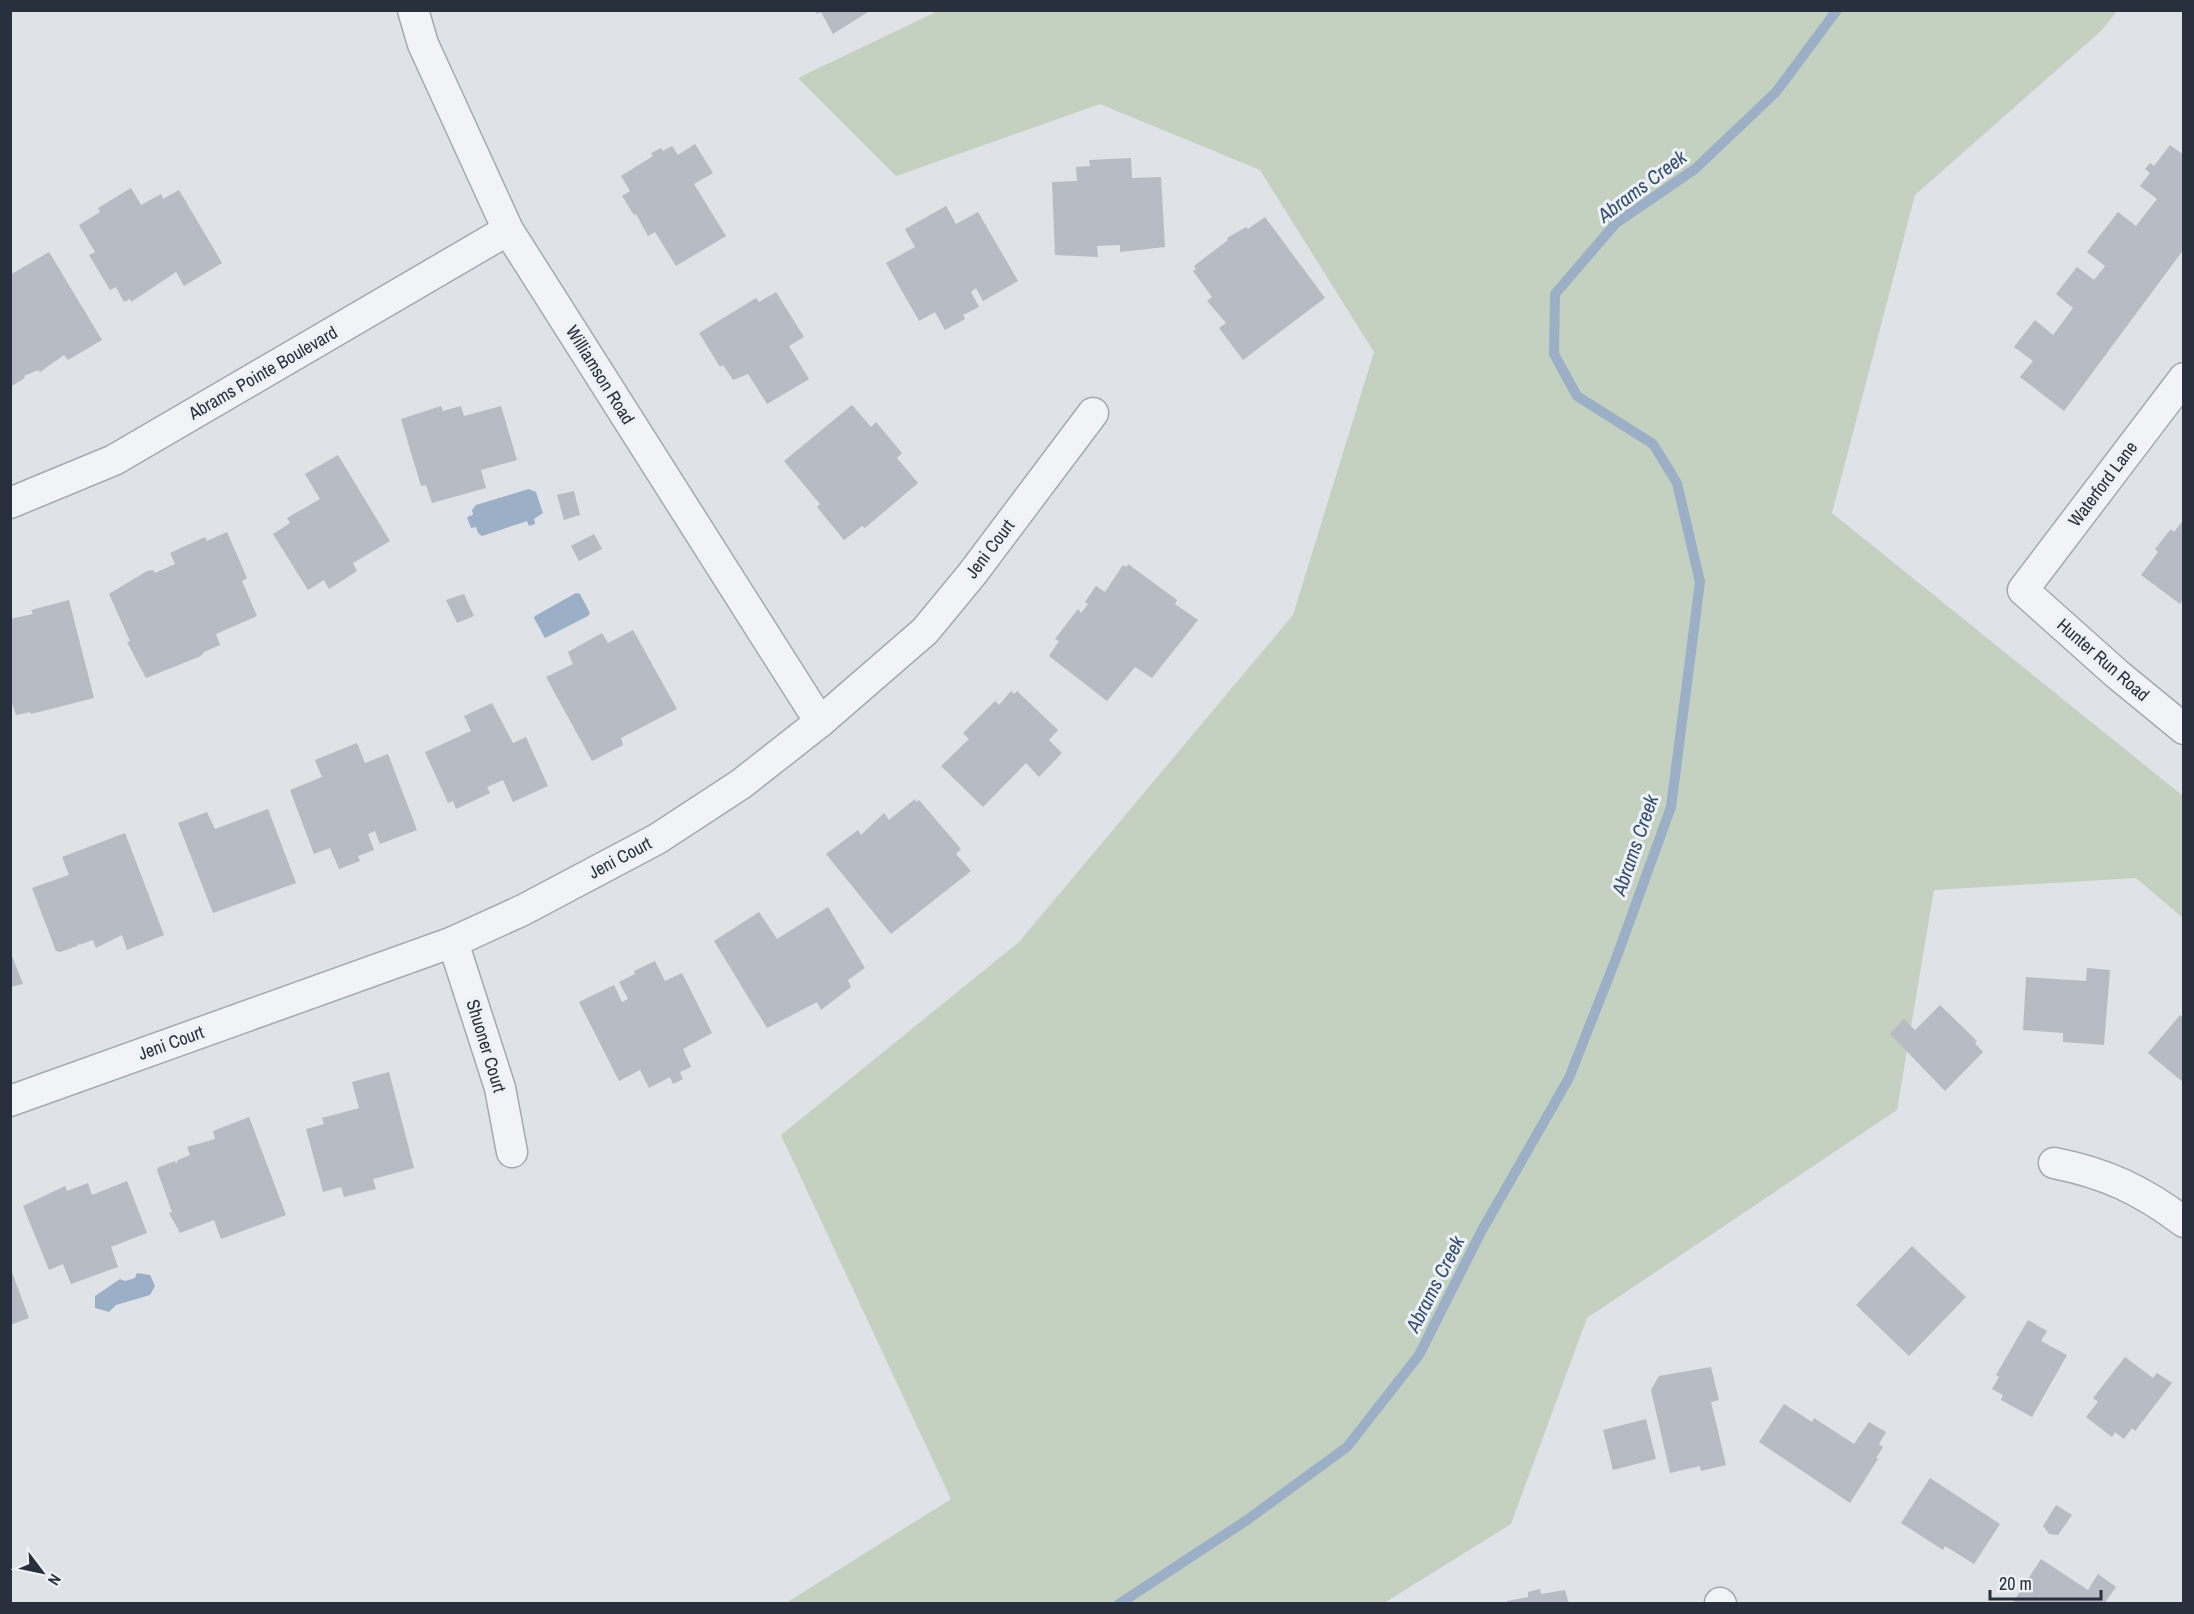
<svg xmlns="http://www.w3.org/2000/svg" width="2194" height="1614" viewBox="0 0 2194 1614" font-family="'Archivo Narrow',sans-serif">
	<rect width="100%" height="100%" fill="#dfe2e7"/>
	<polygon fill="#c4d1c0" points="938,11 2117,11 2101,31 1915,195 1832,513 2183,796 2183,918 2136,878 1934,890 1897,1110 1587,1318 1511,1524 1384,1603 786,1603 951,1499 781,1135 1019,942 1293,615 1374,352 1260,170 1100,104 896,176 798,78"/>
	<g fill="#9bafc6">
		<polygon points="529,489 536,492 543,513 534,519 535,524 529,526 527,521 482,536 478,533 476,527 471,528 467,517 473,515 472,510 476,505"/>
		<polygon points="576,593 580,594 590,613 588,616 545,638 534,618 535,616"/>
		<polygon points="137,1273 150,1275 155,1286 150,1295 116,1305 109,1312 95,1308 95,1296 120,1279 125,1281 135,1278"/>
	</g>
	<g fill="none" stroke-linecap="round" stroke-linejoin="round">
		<polyline stroke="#9bafc6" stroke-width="10" points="1119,1604 1247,1520 1347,1447 1419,1355 1481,1232 1569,1078 1617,956 1671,807 1700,582 1677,483 1653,444 1577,396 1554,354 1555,294 1616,223 1695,169 1776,92 1837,10"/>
	</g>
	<g fill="#b6bbc4">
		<polygon points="815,10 871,10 833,34 821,12 817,14"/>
		<polygon points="695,144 713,173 694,184 726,236 676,266 655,232 648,236 636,214 634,215 622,196 630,191 621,176 653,156 651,153 661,148 663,151 672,146 678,155"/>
		<polygon points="2170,145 2184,155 2184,249 2064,411 2020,377 2033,361 2014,347 2035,320 2053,335 2073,308 2056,294 2077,267 2094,280 2105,266 2087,252 2118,212 2136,226 2157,199 2140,186 2150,173 2145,169 2150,163 2154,166"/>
		<polygon points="1131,158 1132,178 1161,177 1165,247 1120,252 1120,245 1097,246 1098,257 1055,255 1052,182 1077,181 1076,167 1090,166 1089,160"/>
		<polygon points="131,188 141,205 161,194 163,199 179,190 222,263 184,286 176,272 131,302 130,299 124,302 116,287 110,290 89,255 95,252 79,225 100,212 98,208"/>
		<polygon points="946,206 956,224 978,212 1018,281 983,301 976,288 971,292 979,307 963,315 965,319 945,330 935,312 919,321 886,263 915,247 905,229"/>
		<polygon points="1265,217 1325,298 1243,360 1219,328 1226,323 1207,301 1212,297 1193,271 1196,269 1194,266 1228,240 1227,238 1246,227 1248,229"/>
		<polygon points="49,252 102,340 68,360 64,355 40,372 38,370 24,376 25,378 10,387 10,275"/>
		<polygon points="776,292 804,337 789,346 809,379 767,404 748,374 733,380 723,365 720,367 699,333 756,298 759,302"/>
		<polygon points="852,405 871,427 876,422 902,453 897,458 918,483 865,528 862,526 844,540 817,507 820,504 784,461"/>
		<polygon points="441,406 443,411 461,406 464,416 501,406 517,460 481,470 486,488 432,503 426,485 421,486 401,419"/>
		<polygon points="338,455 390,541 353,563 357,571 329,589 324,580 308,590 273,534 290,523 287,518 320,499 305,474"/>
		<polygon points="574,491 580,515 564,520 557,495"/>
		<polygon points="2184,519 2184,599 2180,604 2141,575 2158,552 2155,549 2171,529 2174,532"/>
		<polygon points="227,532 247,578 242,581 257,616 216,634 220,645 204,652 201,656 146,678 127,642 130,641 109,594 147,571 153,570 155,573 175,564 170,553 205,537 207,541"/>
		<polygon points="594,534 602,549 579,561 571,546"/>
		<polygon points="1128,564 1177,600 1175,604 1198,620 1152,678 1135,667 1107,701 1049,656 1059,641 1055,639 1078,609 1081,613 1088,604 1085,602 1096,586 1105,592 1123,565 1127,567"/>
		<polygon points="464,594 474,616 457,623 446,600"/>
		<polygon points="69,600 94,698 31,714 30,712 16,715 10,698 10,619 33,614 31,610"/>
		<polygon points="633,630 677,709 621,738 623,745 592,761 546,677 573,664 568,652 602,633 608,643"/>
		<polygon points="1011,691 1014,694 1017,691 1058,730 1049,740 1062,753 1039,777 1026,763 983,807 941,766 969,739 963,733 995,701 999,705"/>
		<polygon points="492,703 513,743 526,737 548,786 513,802 503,780 487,787 490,793 456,809 453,801 448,803 425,752 471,731 464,716"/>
		<polygon points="357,743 365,763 388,754 417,830 380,844 375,831 368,834 374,850 358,856 360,861 339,869 330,848 314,854 290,790 322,777 315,760"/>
		<polygon points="915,799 916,802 919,800 961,849 956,854 971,871 891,934 826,854 858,830 861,835 884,813 889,820"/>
		<polygon points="268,809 296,883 213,913 178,823 207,812 215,829"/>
		<polygon points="125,833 164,935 127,950 122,935 96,948 93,940 79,945 78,942 77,946 60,952 56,951 32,888 69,875 62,857"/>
		<polygon points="828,907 865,968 848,980 851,987 821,1010 817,1002 767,1028 714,941 759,912 777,939"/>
		<polygon points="10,951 23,984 11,987 10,985"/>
		<polygon points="655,961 665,981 682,973 712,1033 683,1049 691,1067 680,1072 683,1079 673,1084 670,1077 649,1088 640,1070 619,1081 579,1002 614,985 622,1002 628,999 619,982 635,974 634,971"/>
		<polygon points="2087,968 2110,970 2104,1045 2063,1042 2063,1033 2023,1030 2026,977 2086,981"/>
		<polygon points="1940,1005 1977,1041 1975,1043 1983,1052 1945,1091 1890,1034 1904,1019 1915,1030"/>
		<polygon points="2180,1015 2184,1018 2184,1083 2148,1053"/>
		<polygon points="389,1072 414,1168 373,1179 376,1189 344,1197 341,1187 323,1192 306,1129 324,1124 322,1118 359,1108 352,1082"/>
		<polygon points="249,1117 286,1215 221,1239 214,1220 180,1233 169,1213 172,1212 157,1170 159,1167 175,1161 176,1164 178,1160 190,1155 187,1147 215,1139 213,1131"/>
		<polygon points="127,1181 147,1233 111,1247 118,1267 71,1284 63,1264 49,1270 23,1206 65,1186 67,1191 88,1183 92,1195"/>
		<polygon points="1912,1246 1966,1297 1909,1356 1856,1305"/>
		<polygon points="10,1267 29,1318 10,1325"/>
		<polygon points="2028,1320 2047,1331 2041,1341 2067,1355 2032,1417 2001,1400 2003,1395 1992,1389 1999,1377 1996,1375"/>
		<polygon points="2125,1357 2153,1378 2157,1373 2172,1383 2135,1431 2132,1428 2124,1439 2115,1432 2112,1437 2086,1417 2098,1402 2093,1398"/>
		<polygon points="1711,1367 1719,1400 1711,1402 1726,1465 1701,1471 1700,1466 1670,1473 1651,1390 1659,1376"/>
		<polygon points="1784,1404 1812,1422 1814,1418 1854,1444 1869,1422 1886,1432 1879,1444 1883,1447 1876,1458 1878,1459 1850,1503 1759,1442"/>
		<polygon points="1646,1419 1656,1459 1613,1470 1603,1430"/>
		<polygon points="1930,1478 2000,1524 1974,1564 1945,1546 1943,1550 1901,1523"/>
		<polygon points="2056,1505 2072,1515 2058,1535 2049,1534 2043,1526"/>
		<polygon points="2041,1559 2088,1590 2098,1574 2116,1587 2104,1604 2012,1604"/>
		<polygon points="1540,1589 1541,1594 1565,1590 1569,1604 1508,1604 1507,1601 1528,1597 1528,1592"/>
	</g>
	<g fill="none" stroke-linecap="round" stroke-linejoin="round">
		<g stroke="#a4a9b1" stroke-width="33">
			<g id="minor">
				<polyline points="413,10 423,44 508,230 820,722"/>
				<polyline points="2184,378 2023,590 2117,674 2184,729"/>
				<polyline points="10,503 114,460 508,230"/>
				<polyline points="453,942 500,1088 512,1152"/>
				<polyline points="10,1101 453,942 523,910 657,839 741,784 820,722 925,631 972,574 1093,413"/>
				<path d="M 2054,1163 C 2105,1173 2142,1190 2184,1222"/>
				<polyline points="1720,1603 1721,1604"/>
			</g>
		</g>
		<use href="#minor" stroke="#f1f3f6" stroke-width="30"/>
	</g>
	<g text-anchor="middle" stroke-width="6" stroke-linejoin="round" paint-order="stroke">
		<g font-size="18" fill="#28303d" stroke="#eef1f5">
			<text transform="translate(263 373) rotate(-30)" y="6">Abrams Pointe Boulevard</text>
			<text transform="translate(600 375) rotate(58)" y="6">Williamson Road</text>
			<text transform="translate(2103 484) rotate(-53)" y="6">Waterford Lane</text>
			<text transform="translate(990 549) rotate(-53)" y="6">Jeni Court</text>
			<text transform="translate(2103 660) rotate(41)" y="6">Hunter Run Road</text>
			<text transform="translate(620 858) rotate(-28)" y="6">Jeni Court</text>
			<text transform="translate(171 1043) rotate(-20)" y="6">Jeni Court</text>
			<text transform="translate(486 1046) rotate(73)" y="6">Shuoner Court</text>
		</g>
		<g font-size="20" font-style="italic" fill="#354e6f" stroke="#eef1f5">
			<text transform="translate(1642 186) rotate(-37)" y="7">Abrams Creek</text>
			<text transform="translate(1635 845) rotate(-71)" y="7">Abrams Creek</text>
			<text transform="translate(1435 1284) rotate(-63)" y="7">Abrams Creek</text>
		</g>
	</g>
	<rect width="2194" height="1614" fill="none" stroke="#28303d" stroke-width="24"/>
	<g transform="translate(42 1572) rotate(122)" stroke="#eef1f5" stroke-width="4.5" paint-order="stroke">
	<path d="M0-4.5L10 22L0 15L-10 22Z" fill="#28303d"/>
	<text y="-9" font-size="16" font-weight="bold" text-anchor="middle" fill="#28303d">N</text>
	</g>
	<path d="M1990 1590v9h111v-9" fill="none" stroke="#28303d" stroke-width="3"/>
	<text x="1999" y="1590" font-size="18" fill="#28303d" stroke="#eef1f5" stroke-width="4.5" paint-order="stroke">20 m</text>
</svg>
